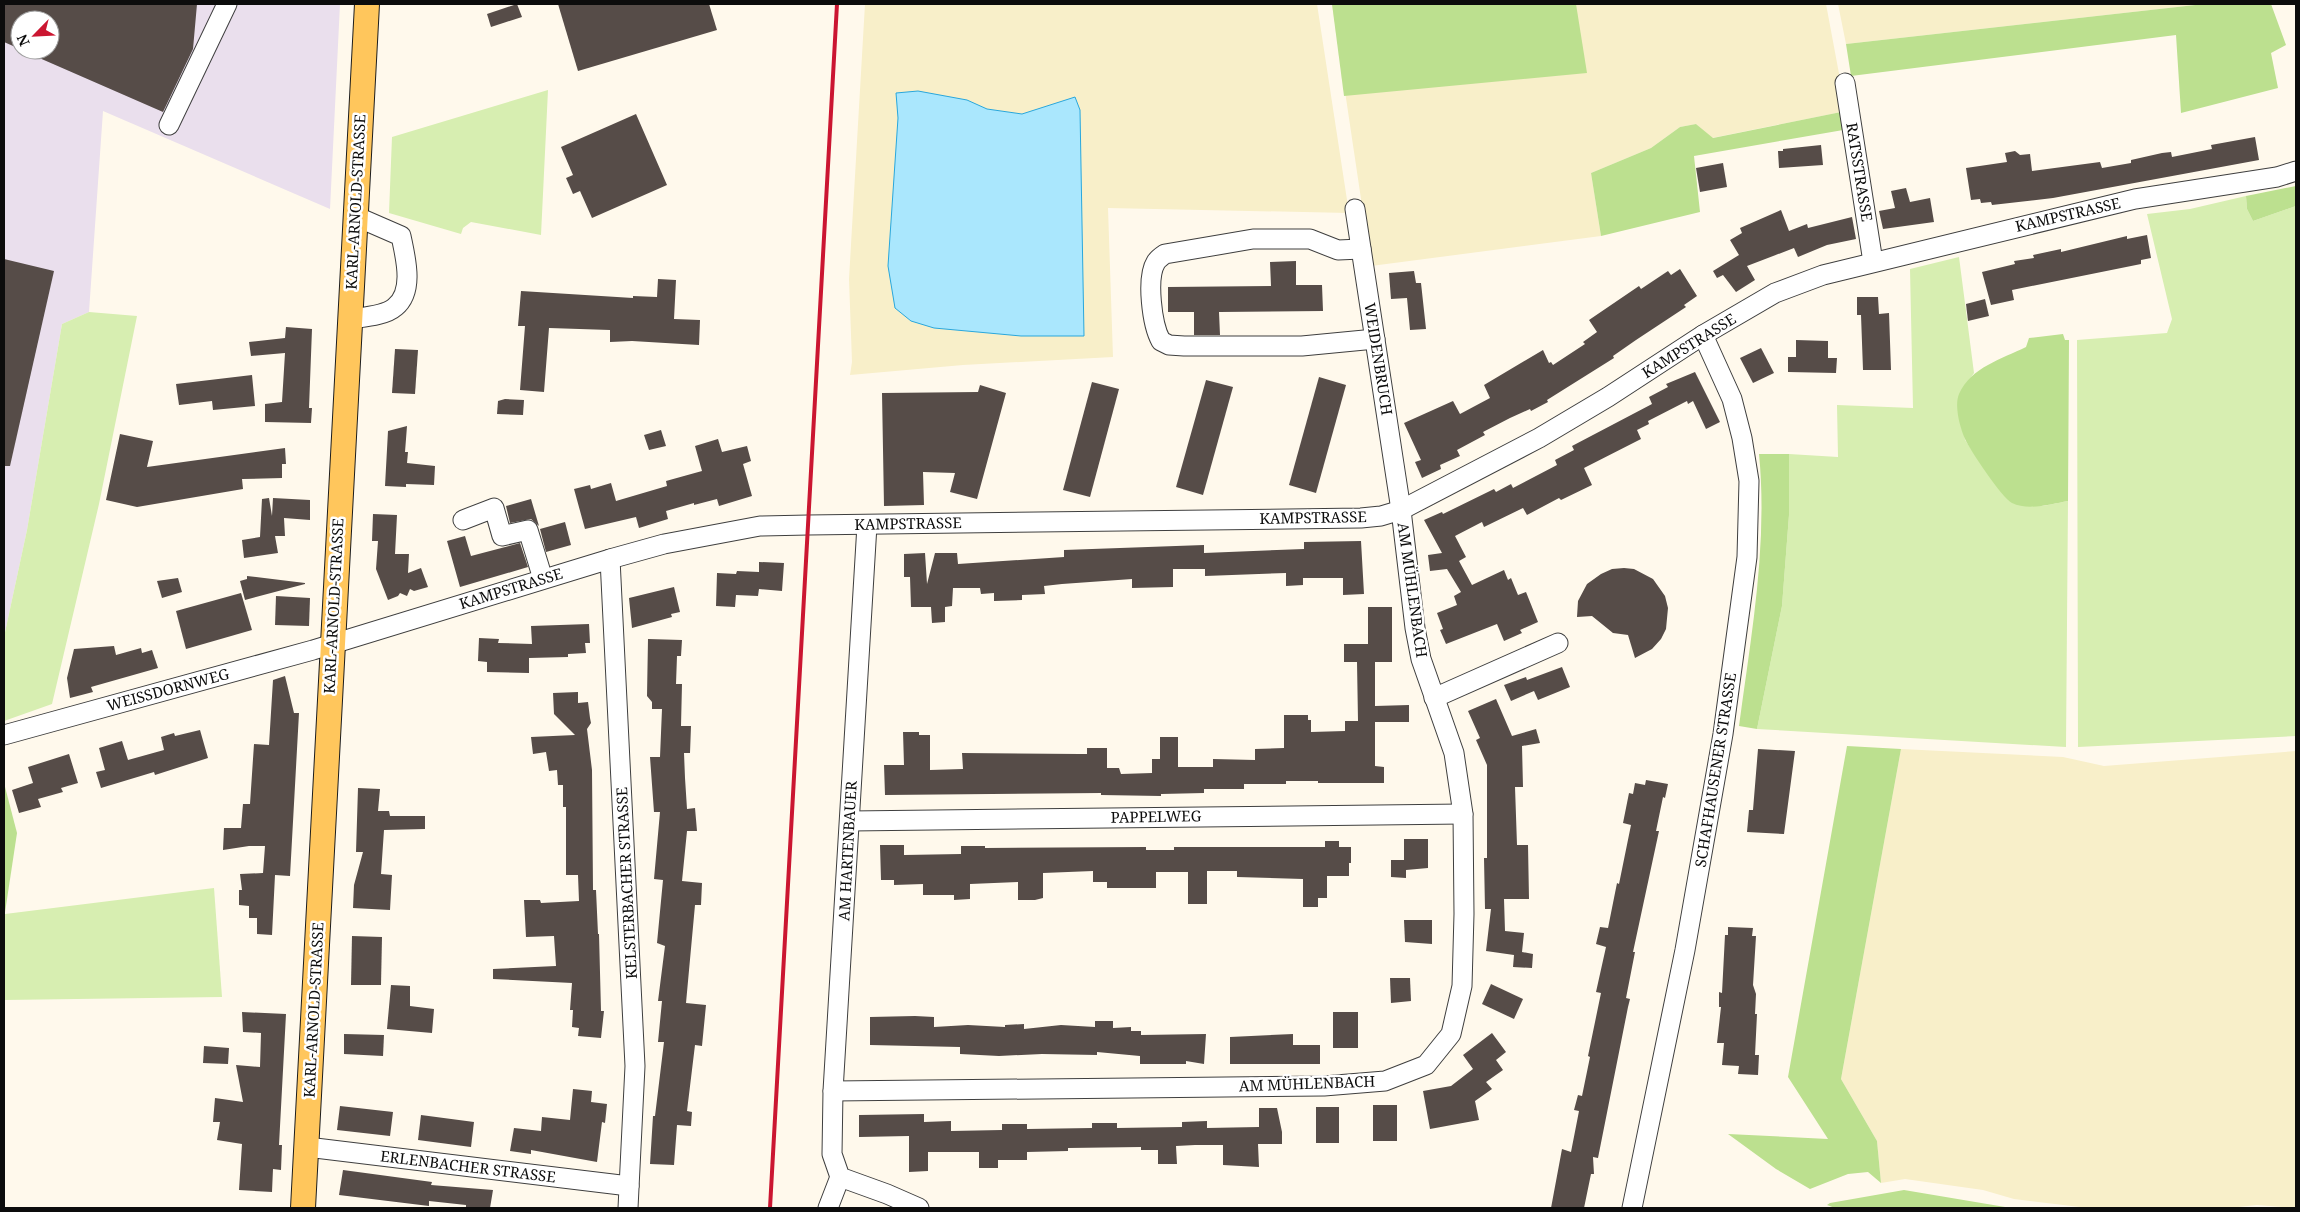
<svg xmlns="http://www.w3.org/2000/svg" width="2300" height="1212" viewBox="0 0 2300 1212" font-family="'Noto Serif',serif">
	<rect width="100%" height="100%" fill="#fff9ec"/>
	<path fill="#eadfed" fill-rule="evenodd" d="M 4,4 L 340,4 L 330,209 L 103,111 L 89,312 L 62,324 L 27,530 L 4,637 ZM 20,20 L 50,20 L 50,50 L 20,50 Z"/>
	<g fill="#f8efc9">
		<polygon points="865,4 1317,4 1349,213 1108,208 1113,357 963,365 850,375 852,362 849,279"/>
		<polygon points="1332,4 1826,4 1846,111 1712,138 1696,124 1680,127 1651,148 1591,173 1601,236 1371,266"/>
		<polygon points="1838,4 2204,4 1846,44"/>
		<polygon points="1901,749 2063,757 2104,766 2296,751 2296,1208 2257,1205 2229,1208 2088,1208 2014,1199 1983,1190 1905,1179 1881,1183 1877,1141 1841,1079"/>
	</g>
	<g fill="#d7eeb1">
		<polygon points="548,90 541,235 471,222 463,228 461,234 389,213 392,137"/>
		<polygon points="2246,196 2247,209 2253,221 2296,206 2296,736 2078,747 2077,340 2167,333 2172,319 2147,214 2190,209"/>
		<polygon points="1959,257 1974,373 1959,395 1965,440 1981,463 2023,506 2043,506 2068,501 2066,747 1757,729 1782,606 1789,515 1789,454 1838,457 1837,405 1913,408 1910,269"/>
		<polygon points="89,312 137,316 99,504 52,704 4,721 4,637 27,530 62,324"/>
		<polygon points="214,888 222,997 4,1000 5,914"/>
	</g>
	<g fill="#bce08f">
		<polygon points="1332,4 1576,4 1587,73 1344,96"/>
		<polygon points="2204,4 2271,4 2286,45 2271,53 2278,88 2181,113 2176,35 1851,76 1846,44"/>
		<polygon points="1846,111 1849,129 1694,156 1700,212 1601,236 1591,173 1651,148 1680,127 1696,124 1713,138"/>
		<polygon points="2296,186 2296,206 2253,221 2247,209 2246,196"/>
		<path d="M 2063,334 L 2065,340 L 2069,340 L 2068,501 C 2051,504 2028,511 2012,503 C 2002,498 1970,450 1965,439 C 1960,427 1954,406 1959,394 C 1971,367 2002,359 2026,347 L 2029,338 Z"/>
		<path d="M 1759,454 L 1789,454 L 1789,515 L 1782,606 L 1757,729 L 1739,726 C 1751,636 1768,545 1759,454 Z"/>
		<polygon points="1847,746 1901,749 1841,1079 1877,1141 1881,1183 1868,1172 1848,1174 1810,1189 1776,1169 1728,1134 1828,1139 1788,1077"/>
		<polygon points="4,783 17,833 4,919"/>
		<polygon points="1904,1190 2011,1208 1835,1208 1827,1205 1830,1203"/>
	</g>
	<polygon fill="#aae7fd" stroke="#29a7dc" points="918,91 967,100 987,109 1022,114 1075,97 1080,110 1084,336 1021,336 934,328 911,321 895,308 888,266 898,118 896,93"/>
	<g fill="#564c48">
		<polygon points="4,4 197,4 193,49 163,112 21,50 50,50 50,20 20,20 20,49 4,42"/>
		<polygon points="517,4 522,17 491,27 487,14"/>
		<polygon points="558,4 709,4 717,30 578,71"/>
		<polygon points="636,114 667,185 592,218 580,191 573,194 566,178 573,175 561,147"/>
		<polygon points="2255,137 2259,160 2053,198 1992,205 1991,202 1981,203 1980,199 1971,200 1966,168 2007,162 2005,153 2015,151 2020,155 2030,154 2032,171 2100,162 2102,168 2131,163 2131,160 2162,153 2171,152 2172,157 2212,149 2211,145"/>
		<polygon points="1821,145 1823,165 1779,168 1778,151 1783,151 1783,149"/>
		<polygon points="1723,163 1727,187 1700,192 1696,168"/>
		<polygon points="1906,188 1910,202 1930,198 1934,222 1883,229 1879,211 1895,208 1891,191"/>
		<polygon points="1781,210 1789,231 1807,224 1808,228 1852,217 1856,239 1827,245 1798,257 1794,248 1747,266 1755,280 1736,292 1723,275 1717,278 1713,271 1739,255 1730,240 1742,233 1740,228"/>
		<polygon points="2147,235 2151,258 2141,260 2141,264 2012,290 2014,300 1991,305 1982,272 2015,264 2014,261 2034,258 2033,255 2061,249 2061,252 2127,236 2127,239"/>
		<polygon points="4,259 54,271 10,466 4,466"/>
		<polygon points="1296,261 1296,285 1322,285 1323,311 1219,312 1220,335 1194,335 1194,312 1168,312 1168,287 1271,286 1270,262"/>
		<polygon points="1680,269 1697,296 1684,305 1686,307 1636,340 1613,356 1614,358 1547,400 1548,402 1531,411 1530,409 1510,418 1483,432 1485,435 1457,450 1460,456 1440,465 1441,469 1422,478 1415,462 1421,460 1404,423 1453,401 1460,414 1490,398 1484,385 1543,350 1549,363 1551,362 1553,365 1585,344 1583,342 1597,332 1589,320 1639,286 1641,289 1668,271 1671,275"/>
		<polygon points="1414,271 1416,283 1421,283 1426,329 1410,330 1407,298 1391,299 1389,273"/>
		<polygon points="658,279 676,280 674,319 700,320 699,345 632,341 610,342 610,330 549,328 544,392 520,390 525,326 518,326 521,291 633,298 633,296 657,297"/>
		<polygon points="1857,297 1878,297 1879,314 1889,313 1891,370 1863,370 1861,315 1857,315"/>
		<polygon points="1985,299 1989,316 1968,321 1966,304"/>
		<polygon points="286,327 312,329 309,408 312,408 311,423 265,422 265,404 282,402 285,353 251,356 249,342 285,338"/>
		<polygon points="1796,340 1828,341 1828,358 1837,358 1836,373 1788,372 1788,357 1796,357"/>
		<polygon points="1761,348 1774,373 1753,383 1740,358"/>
		<polygon points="395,349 418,350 415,394 392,393"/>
		<polygon points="1695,372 1720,422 1706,429 1693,401 1688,404 1687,401 1648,421 1649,424 1637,430 1641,439 1584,468 1592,485 1561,500 1559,498 1527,515 1523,508 1484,527 1482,522 1455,536 1466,557 1459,561 1472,585 1504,570 1508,580 1511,578 1518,595 1526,592 1538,622 1520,630 1522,633 1504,641 1497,624 1446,644 1440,630 1443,629 1437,613 1457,605 1454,596 1461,592 1447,569 1430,571 1428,555 1442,553 1424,520 1442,512 1443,514 1494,489 1496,492 1511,484 1513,488 1557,465 1555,460 1574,450 1572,446 1652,404 1649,397 1668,387 1666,384"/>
		<polygon points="252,375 255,406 213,410 212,401 179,405 176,384"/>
		<polygon points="1319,377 1346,385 1316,493 1289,485"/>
		<polygon points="1206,380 1233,387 1203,495 1176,487"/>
		<polygon points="1092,382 1119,389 1090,497 1063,490"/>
		<polygon points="980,385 1006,393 977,499 950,492 955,473 923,472 924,505 884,506 882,393 978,392"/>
		<polygon points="505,399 524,400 523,415 497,414 498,401"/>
		<polygon points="407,426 405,452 408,452 407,463 435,466 434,485 406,484 406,487 385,486 388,431"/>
		<polygon points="661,430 666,446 649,450 644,435"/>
		<polygon points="120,434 153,441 147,467 285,448 286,464 282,464 282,478 242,479 243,489 137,507 106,500"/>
		<polygon points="718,439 722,452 747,446 751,461 743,464 752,496 719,506 717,499 694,505 694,503 666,511 668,519 639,528 636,517 585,529 574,489 590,485 591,489 611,483 616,501 667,486 666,481 702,471 695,446"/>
		<polygon points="269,498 272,516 273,498 310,500 310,520 284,518 285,536 275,536 278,553 244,558 242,540 260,537 262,499"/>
		<polygon points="531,499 539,526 531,519 510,523 506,506"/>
		<polygon points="373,514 397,515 395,554 409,554 408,573 421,568 428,587 414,591 410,589 407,596 400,593 398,596 388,600 376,569 378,541 372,541"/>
		<polygon points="565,522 571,545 546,552 540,529"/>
		<polygon points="465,536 471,556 520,543 528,567 460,587 447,541"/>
		<polygon points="1361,541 1364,594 1343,595 1343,578 1303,578 1303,585 1286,586 1286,573 1205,576 1205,569 1173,569 1173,587 1132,588 1132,579 1062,584 1044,586 1045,594 1022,595 1022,600 994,601 994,593 981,594 980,588 953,588 952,606 945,607 945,622 932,623 931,607 911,607 910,577 904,577 904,554 925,553 927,584 935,553 957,553 958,564 1064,557 1064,550 1204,545 1204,553 1304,549 1304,542"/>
		<polygon points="759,562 784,563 782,591 759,589 758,596 736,595 735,607 716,606 717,573 736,574 737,571 759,572"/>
		<polygon points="1624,568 1634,569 1653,579 1665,596 1668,608 1666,629 1661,639 1652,649 1635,658 1628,635 1613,633 1592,616 1577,617 1578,601 1587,584 1601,574 1612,569"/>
		<polygon points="247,576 305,583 305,584 245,600 240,581 247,579"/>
		<polygon points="178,578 182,592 162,598 157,581"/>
		<polygon points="674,587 680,612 671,614 672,617 632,628 629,598"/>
		<polygon points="241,593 252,630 186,649 176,611"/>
		<polygon points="276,596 310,598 309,626 275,625"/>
		<polygon points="1368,607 1392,607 1392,662 1375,662 1375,706 1409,705 1409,722 1375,722 1375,766 1384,767 1384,783 1318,783 1318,781 1286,781 1286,784 1244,784 1244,789 1204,789 1204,793 1161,794 1161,796 1101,795 1101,793 885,795 884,765 904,765 903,732 919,732 919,735 930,735 930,770 963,769 962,753 1079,754 1087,754 1087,748 1107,748 1107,768 1119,768 1121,774 1152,773 1152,759 1160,759 1160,737 1178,737 1178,767 1213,767 1213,759 1255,760 1255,749 1284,748 1284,715 1308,715 1308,720 1311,720 1311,732 1345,731 1345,721 1358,721 1357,662 1344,662 1344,644 1368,644"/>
		<polygon points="589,624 590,643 585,643 586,653 568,654 568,657 529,658 529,673 487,672 487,662 478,661 479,638 499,639 498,643 532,644 531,626"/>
		<polygon points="648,639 682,640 681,656 677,656 676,684 682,684 681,726 691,726 690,753 684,753 685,778 687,809 695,808 697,831 687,831 682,881 702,883 701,905 695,905 686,1003 706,1005 702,1046 695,1045 687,1111 692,1112 691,1126 677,1125 674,1165 650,1164 653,1116 655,1116 664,1042 658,1042 662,1001 658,1001 665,946 657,943 663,880 654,879 660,812 654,812 650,757 660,757 662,709 652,709 652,702 647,696"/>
		<polygon points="114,646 116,655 141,648 142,653 152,650 158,668 91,687 93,692 70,698 67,678 74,649"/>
		<polygon points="1562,667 1570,687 1538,700 1534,691 1511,701 1504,685 1526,677 1527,680"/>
		<polygon points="285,676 294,713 299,713 290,876 275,875 272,935 257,934 257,918 249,918 249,906 239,905 239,890 242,890 240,874 263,873 265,846 249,846 223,850 224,828 241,828 243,804 250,804 254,744 269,745 273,680"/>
		<polygon points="578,692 578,703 588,702 590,718 591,723 587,729 592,770 593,890 596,890 598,934 599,934 601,1011 604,1011 601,1038 578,1036 579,1028 572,1027 573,1010 570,1010 572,983 493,979 493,969 556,966 554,936 526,937 524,900 540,900 541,903 579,901 578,875 566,875 566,807 563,807 563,785 558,785 557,770 549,771 546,752 533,754 531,737 575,735 554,714 553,693"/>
		<polygon points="1496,699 1512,736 1536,729 1540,743 1522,746 1523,787 1515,787 1517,845 1528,845 1529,899 1504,899 1505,931 1524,933 1522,952 1533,954 1532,968 1513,967 1514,955 1486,951 1491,909 1485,909 1484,858 1487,858 1487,765 1476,740 1480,738 1468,711"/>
		<polygon points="200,730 208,758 155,775 154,772 101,788 96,772 105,770 99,748 122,741 128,760 164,750 161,737 174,733 175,736"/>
		<polygon points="1758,749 1795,751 1784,834 1747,832 1749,810 1753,810"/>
		<polygon points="69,754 78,783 61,788 63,792 38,799 41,807 19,813 12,790 33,783 28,767"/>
		<polygon points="1646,780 1668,784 1665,798 1663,797 1656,831 1659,831 1633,952 1635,952 1626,998 1630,999 1628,1007 1598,1158 1593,1157 1594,1174 1591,1174 1584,1208 1551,1208 1562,1149 1571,1152 1579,1111 1574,1110 1578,1095 1582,1096 1590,1057 1588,1056 1601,993 1596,992 1606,947 1596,944 1600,927 1608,928 1617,883 1619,884 1631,825 1623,823 1629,793 1633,794 1635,783 1645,785"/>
		<polygon points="358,788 380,789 378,811 389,811 390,816 425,816 425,829 384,830 381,874 392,875 390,910 353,908 354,885 363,852 356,852"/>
		<polygon points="1404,839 1428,839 1428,868 1406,870 1406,878 1391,877 1391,860 1404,860"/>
		<polygon points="1325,841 1339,841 1339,847 1351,847 1351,863 1349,863 1349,876 1327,876 1327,898 1318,898 1318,907 1303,907 1303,879 1237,877 1237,871 1207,871 1207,904 1188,904 1188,872 1156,872 1156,888 1107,888 1107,882 1093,882 1093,871 1043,873 1043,898 1035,900 1018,900 1018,882 970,884 970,899 954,900 954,895 923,895 923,884 894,885 894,880 881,880 880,845 904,845 904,855 961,854 961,846 985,846 985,848 1146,847 1146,850 1174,850 1174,847 1325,847"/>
		<polygon points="1404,920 1432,920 1432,944 1405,942"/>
		<polygon points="1728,927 1753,928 1752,936 1756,936 1753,985 1756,994 1755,1014 1757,1014 1755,1055 1759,1055 1758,1075 1738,1074 1739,1066 1722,1065 1724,1043 1717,1043 1721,1007 1719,1007 1719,992 1722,993 1725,935 1728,935"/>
		<polygon points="352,936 382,937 381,985 351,985"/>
		<polygon points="1390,978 1410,978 1411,1001 1391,1003"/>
		<polygon points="1491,984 1523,999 1514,1019 1482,1004"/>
		<polygon points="391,985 410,986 410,1006 434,1009 432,1033 387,1029"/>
		<polygon points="242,1012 286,1014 279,1145 282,1145 281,1170 273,1169 272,1192 239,1190 242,1144 217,1140 220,1122 213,1122 215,1098 243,1102 236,1065 260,1067 261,1033 243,1032"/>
		<rect x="1333" y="1012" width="25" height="36"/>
		<polygon points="915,1016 934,1017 934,1027 968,1025 1005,1027 1005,1025 1024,1024 1024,1029 1061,1025 1095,1027 1095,1021 1113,1021 1113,1028 1131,1027 1131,1031 1141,1031 1141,1035 1206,1034 1204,1064 1186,1061 1186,1064 1140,1064 1140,1056 1097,1052 1097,1055 1042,1054 999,1056 960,1054 960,1047 870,1045 870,1017"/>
		<polygon points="1492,1033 1506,1052 1496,1060 1503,1070 1486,1082 1492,1089 1475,1101 1479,1120 1430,1129 1423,1091 1451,1086 1473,1069 1463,1055"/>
		<polygon points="344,1034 384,1035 383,1056 344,1054"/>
		<polygon points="1293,1034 1293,1045 1320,1045 1320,1064 1230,1064 1230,1037"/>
		<polygon points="204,1046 229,1048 228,1064 203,1063"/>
		<polygon points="573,1089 592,1091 591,1102 607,1104 605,1123 602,1122 597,1162 531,1150 531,1154 510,1151 514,1128 541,1131 542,1117 570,1120"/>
		<rect x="1373" y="1105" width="24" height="36"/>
		<polygon points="340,1106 393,1112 390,1136 337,1130"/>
		<rect x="1316" y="1107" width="23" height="36"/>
		<polygon points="1259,1108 1277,1108 1282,1132 1282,1144 1258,1144 1259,1167 1223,1165 1223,1145 1195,1145 1176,1146 1177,1164 1158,1164 1158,1150 1141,1150 1141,1147 1068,1148 1068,1151 1027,1152 1027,1160 998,1160 998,1168 979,1168 979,1152 928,1152 928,1171 909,1172 909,1136 859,1137 859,1115 924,1114 924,1122 951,1121 951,1131 1002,1130 1002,1124 1027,1124 1027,1129 1092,1128 1092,1123 1117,1123 1117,1128 1182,1127 1182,1122 1207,1121 1207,1128 1259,1127"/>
		<polygon points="421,1115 474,1122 471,1147 418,1140"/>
		<polygon points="343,1170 432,1182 431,1185 493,1190 490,1208 466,1208 466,1205 429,1201 429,1206 339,1195"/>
	</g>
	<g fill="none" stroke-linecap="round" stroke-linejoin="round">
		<g stroke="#3f3f3f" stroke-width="21">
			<g id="minor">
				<polyline points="1845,83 1873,262"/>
				<polyline points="169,125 227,4"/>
				<path d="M 1361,249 L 1338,250 L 1310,239 L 1253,239 L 1165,254 C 1162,256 1158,259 1156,262 C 1146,278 1152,325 1161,341 L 1169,345 L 1184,346 L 1302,346 L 1375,339"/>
				<path d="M 350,319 C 363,317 385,316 395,307 C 415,291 405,256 401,236 L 355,216"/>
				<polyline points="463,520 494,508 502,536 528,530 543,579"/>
				<polyline points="867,525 833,1091 832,1154 840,1177 887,1194 919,1208"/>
				<polyline points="610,559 635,1066 628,1208"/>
				<polyline points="1434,698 1558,643"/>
				<polyline points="4,735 313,650 610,559 664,544 760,526 808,525 1361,518 1381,516 1401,510 1539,438 1608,397 1703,335 1775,293 1823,275 2135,199 2277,177 2296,171"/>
				<polyline points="850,821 1463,814"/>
				<polyline points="833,1091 1324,1086 1385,1081 1426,1065 1451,1034 1462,986 1464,914 1463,814 1454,753 1421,659 1415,628 1401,510 1355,209"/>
				<polyline points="307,1147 629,1186"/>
				<polyline points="828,1208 840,1177"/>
				<polyline points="1632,1208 1685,950 1723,734 1747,557 1749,481 1742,438 1732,399 1703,335"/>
			</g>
		</g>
		<g stroke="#1d1d1d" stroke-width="26">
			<polyline id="major" points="303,1208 367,4"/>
		</g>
		<use href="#minor" stroke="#fff" stroke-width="19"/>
		<use href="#major" stroke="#ffc65c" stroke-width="24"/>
		<polyline stroke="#cb1631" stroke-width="4" points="770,1208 837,4"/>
	</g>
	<g text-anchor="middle" stroke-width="5" stroke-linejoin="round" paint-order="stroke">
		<g font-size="15" fill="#0c0c0c" stroke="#fff">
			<text transform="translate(1859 172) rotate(81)" y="5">RATSSTRASSE</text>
			<text transform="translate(356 202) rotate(-87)" y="5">KARL-ARNOLD-STRASSE</text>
			<text transform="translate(2068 215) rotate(-13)" y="5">KAMPSTRASSE</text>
			<text transform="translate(1689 346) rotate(-32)" y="5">KAMPSTRASSE</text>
			<text transform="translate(1378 359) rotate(81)" y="5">WEIDENBRUCH</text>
			<text transform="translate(1313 518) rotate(-1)" y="5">KAMPSTRASSE</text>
			<text transform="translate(908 524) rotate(-1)" y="5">KAMPSTRASSE</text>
			<text transform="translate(511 589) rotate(-17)" y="5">KAMPSTRASSE</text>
			<text transform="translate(1412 590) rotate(82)" y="5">AM MÜHLENBACH</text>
			<text transform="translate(334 606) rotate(-87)" y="5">KARL-ARNOLD-STRASSE</text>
			<text transform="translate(168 690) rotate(-15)" y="5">WEISSDORNWEG</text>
			<text transform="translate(1716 770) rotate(-81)" y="5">SCHAFHAUSENER STRASSE</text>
			<text transform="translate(1156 817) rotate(-1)" y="5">PAPPELWEG</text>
			<text transform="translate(848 851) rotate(-87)" y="5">AM HARTENBAUER</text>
			<text transform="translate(627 883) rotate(-93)" y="5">KELSTERBACHER STRASSE</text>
			<text transform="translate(314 1010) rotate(-87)" y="5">KARL-ARNOLD-STRASSE</text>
			<text transform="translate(1307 1084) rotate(-2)" y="5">AM MÜHLENBACH</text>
			<text transform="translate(468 1167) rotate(7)" y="5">ERLENBACHER STRASSE</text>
		</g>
	</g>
	<rect width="2300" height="1212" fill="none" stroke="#0c0c0c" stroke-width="10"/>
	<g transform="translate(35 35) rotate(246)"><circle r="24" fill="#ffffff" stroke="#9e9e9e"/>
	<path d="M0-4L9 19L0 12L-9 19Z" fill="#cb1631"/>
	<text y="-8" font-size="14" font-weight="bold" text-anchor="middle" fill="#0c0c0c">N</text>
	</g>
</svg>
